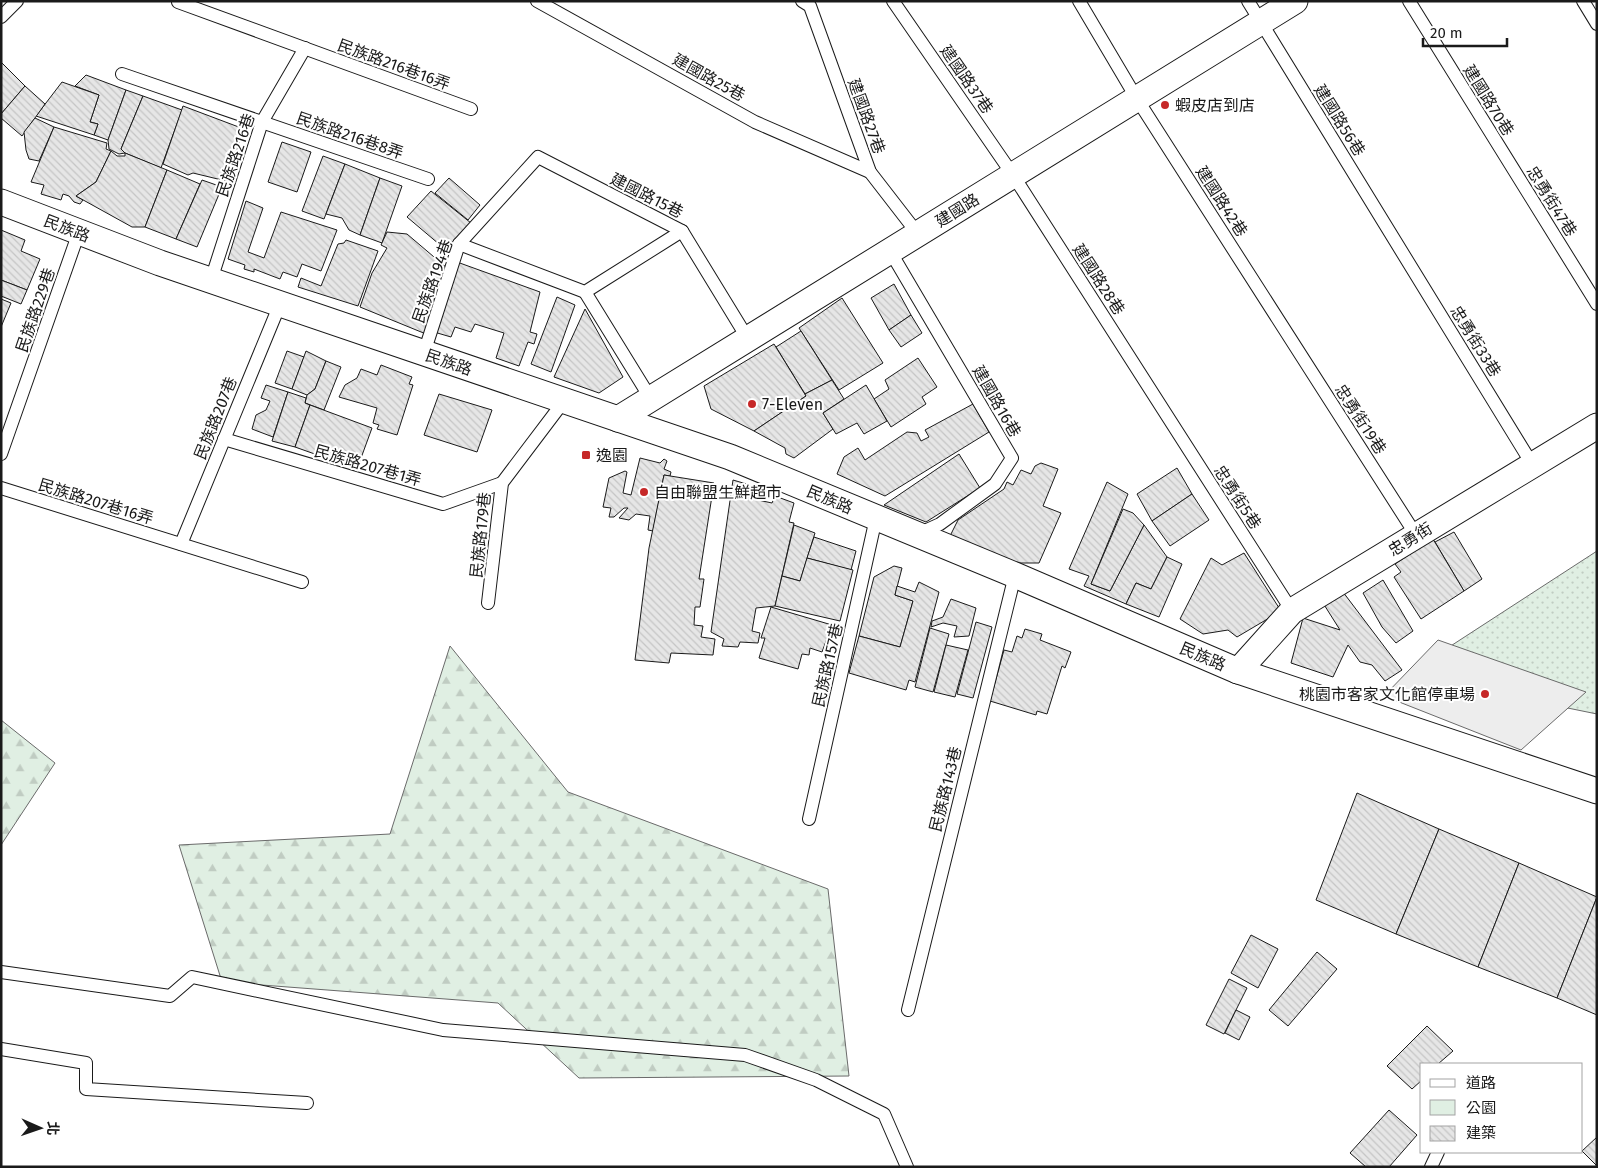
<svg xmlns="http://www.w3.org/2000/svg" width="1598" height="1168" viewBox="0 0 1598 1168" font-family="'Fira Sans','Noto Sans TC',sans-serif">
	<defs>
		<pattern id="green-dots" width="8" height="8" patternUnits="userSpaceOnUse" patternTransform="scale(1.25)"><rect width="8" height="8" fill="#e0efe3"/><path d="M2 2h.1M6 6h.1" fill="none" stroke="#c0ccc2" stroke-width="1.8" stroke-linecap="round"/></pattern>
		<pattern id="forest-firs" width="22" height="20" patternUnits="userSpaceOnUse" patternTransform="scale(1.25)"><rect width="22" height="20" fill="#e0efe3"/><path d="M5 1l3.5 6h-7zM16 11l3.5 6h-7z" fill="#c0ccc2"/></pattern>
		<pattern id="building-back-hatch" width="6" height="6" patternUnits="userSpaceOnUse" patternTransform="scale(1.25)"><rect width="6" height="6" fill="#e6e6e6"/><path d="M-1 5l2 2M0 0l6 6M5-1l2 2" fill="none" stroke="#c5c5c5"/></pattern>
	</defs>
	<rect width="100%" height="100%" fill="#fff"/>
	<polygon fill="url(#green-dots)" stroke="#6a6a6a" points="1597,551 1597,714 1406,675"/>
	<g fill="url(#forest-firs)" stroke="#6a6a6a">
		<polygon points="450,646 568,792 828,889 849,1076 579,1078 498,1003 222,982 179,845 390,834"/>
		<polygon points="1,720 55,763 1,845"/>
	</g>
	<polygon fill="#ededed" stroke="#6a6a6a" points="1438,640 1586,692 1521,750 1384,696"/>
	<g fill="url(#building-back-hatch)" stroke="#1a1a1a">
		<polygon points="1,62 25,86 1,114"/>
		<polygon points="86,75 126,90 108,140 94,135 98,124 90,122 99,95 75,86"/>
		<polygon points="62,82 99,95 90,122 98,124 94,135 36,116"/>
		<polygon points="25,86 45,104 22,136 1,118 1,114"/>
		<polygon points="126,90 143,96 121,149 125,153 119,154 109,149 108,140"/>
		<polygon points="143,96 182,110 161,168 125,153 121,149"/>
		<polygon points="183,106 244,129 226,181 193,173 188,175 163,164"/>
		<polygon points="35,118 54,127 39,161 29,159 26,150 24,132"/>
		<polygon points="54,127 107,143 106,149 111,151 96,182 76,196 83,200 80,204 74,202 69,196 63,194 61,200 41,194 44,185 31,182"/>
		<polygon points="282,142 311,152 297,192 268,182"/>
		<polygon points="111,151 117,156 125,156 125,153 167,170 145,227 132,227 76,196 96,182"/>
		<polygon points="323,156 345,164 324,219 302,211"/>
		<polygon points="345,164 380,178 360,235 349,230 342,218 326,214"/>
		<polygon points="167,170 200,184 176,239 145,227"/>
		<polygon points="380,178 402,186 382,243 360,235"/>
		<polygon points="449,178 480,205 468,220 435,193"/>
		<polygon points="202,180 222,187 197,247 176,239"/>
		<polygon points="431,191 471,223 446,250 407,217"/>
		<polygon points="246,201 263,208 248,252 264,258 281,212 337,230 321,271 302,264 297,277 283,272 280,279 254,269 254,272 244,269 245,265 228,259"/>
		<polygon points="1,230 25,240 21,251 40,259 27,290 1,280"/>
		<polygon points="387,232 407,234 447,268 426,334 360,307 372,273 387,248 381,245"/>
		<polygon points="346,240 378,251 358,306 298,287 301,278 321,286 338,244 344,243"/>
		<polygon points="457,262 540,292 530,332 537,334 534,344 528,342 519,366 496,358 504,333 475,324 471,332 455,327 451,337 434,332"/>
		<polygon points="1,280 27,290 21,304 1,296"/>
		<polygon points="894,284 911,315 889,330 871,298"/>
		<polygon points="557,297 575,305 551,372 531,364"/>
		<polygon points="842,298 883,363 839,390 799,328"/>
		<polygon points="1,299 11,303 1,327"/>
		<polygon points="585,309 623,377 599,393 554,377"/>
		<polygon points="911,315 922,333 901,347 889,330"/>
		<polygon points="801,331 832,380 805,394 776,347"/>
		<polygon points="774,344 806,396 754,431 711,409 704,386"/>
		<polygon points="287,351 304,357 292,389 275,383"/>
		<polygon points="306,351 326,361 315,389 307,395 292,389"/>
		<polygon points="918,358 937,387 922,397 926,404 891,427 874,399 889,389 885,380"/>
		<polygon points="326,361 341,367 324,410 305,403 307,395 315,389"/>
		<polygon points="381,365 412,377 409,384 413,385 397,435 377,429 379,425 373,423 377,408 339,397 345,385 357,378 361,369 377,375"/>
		<polygon points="832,380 844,399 823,413 833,429 794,458 786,454 785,448 754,431 806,396 805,394"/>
		<polygon points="266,385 288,392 273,437 252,429 256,415 266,410 270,401 261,398"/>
		<polygon points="866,385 887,421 864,434 857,423 836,434 823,413"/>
		<polygon points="288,392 306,398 305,403 310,405 295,447 272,441"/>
		<polygon points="439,394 492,410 477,452 424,435"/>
		<polygon points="973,404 989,432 885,496 837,474 844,457 858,448 865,460 907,432 917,433 921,441 929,437 925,430"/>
		<polygon points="310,405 372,428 357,469 295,447"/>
		<polygon points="959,454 980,488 926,522 884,505"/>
		<polygon points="640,458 660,463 664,459 667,461 664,469 671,472 670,476 664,475 653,531 648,530 650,516 636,514 629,520 619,518 628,508 624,508 614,517 609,517 611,508 603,507 609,478 625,471 627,472 623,493 631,495"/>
		<polygon points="1041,463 1058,469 1043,506 1061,513 1039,563 1018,563 950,536 958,520 1004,489 1007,482 1013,485 1021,470 1031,474 1035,466"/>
		<polygon points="1177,468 1192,494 1152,521 1137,494"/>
		<polygon points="664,475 714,483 699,579 704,579 700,607 695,607 694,625 703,626 701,637 715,639 713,655 671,653 669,663 635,660 649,548"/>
		<polygon points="733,480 750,485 749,493 758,496 758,500 772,503 775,496 794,503 789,522 794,523 775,606 756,608 752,631 760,633 758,643 740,642 738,647 722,646 724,639 711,632"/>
		<polygon points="1107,482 1128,494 1091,584 1110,591 1144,525 1167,557 1151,589 1136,583 1126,604 1084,586 1089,576 1069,569"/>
		<polygon points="1192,494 1209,520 1170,546 1152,521"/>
		<polygon points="1123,509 1133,513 1144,525 1110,591 1091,584"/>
		<polygon points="794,525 815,533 800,581 782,576"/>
		<polygon points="1454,532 1482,579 1464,591 1435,542"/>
		<polygon points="814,537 856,551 851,570 807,558"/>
		<polygon points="1433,539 1464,591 1421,619 1394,577 1401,572 1395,564"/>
		<polygon points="1244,553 1281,611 1237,637 1228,630 1203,634 1180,619 1211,558 1222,565"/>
		<polygon points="1167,557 1182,564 1159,617 1126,604 1136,583 1151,589"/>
		<polygon points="807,558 853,570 840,621 775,606 782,576 800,581"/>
		<polygon points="894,566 902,568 895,595 913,601 900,647 859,636 874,577"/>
		<polygon points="1383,580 1413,631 1396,643 1382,627 1363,593"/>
		<polygon points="919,582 939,592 915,682 909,680 906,690 849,673 859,636 900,647 913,601 895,595 897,586 915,592"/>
		<polygon points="1343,592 1402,670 1385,681 1372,665 1360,662 1348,645 1333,677 1291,663 1303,618 1340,630 1323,603"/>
		<polygon points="951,599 976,608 969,636 954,637 957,626 943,623 931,627 932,621 943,617"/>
		<polygon points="771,607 832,625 822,652 810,648 809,655 802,654 798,669 759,658 765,638 761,638"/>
		<polygon points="976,622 992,627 973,698 957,694"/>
		<polygon points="930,628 949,634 933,692 915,687"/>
		<polygon points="1025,629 1042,634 1040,640 1071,652 1065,668 1062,666 1047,714 1037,711 1036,715 990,701 1004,650 1012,652 1017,636 1022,638"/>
		<polygon points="946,645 968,650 955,697 934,692"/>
		<polygon points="1357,793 1439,829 1396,934 1316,900"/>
		<polygon points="1439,829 1519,863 1478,967 1396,934"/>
		<polygon points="1519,863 1597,897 1557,998 1478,967"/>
		<polygon points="1597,897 1597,1015 1557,998"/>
		<polygon points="1251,935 1278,949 1258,988 1231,973"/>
		<polygon points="1317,952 1337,969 1288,1026 1269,1010"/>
		<polygon points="1229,979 1247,988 1224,1034 1206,1025"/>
		<polygon points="1236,1010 1250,1017 1239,1040 1225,1033"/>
		<polygon points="1427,1026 1453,1051 1438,1064 1422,1064 1422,1080 1412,1089 1387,1066"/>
		<polygon points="1389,1110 1417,1135 1389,1167 1366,1167 1350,1153"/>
		<polygon points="1597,1137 1597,1166 1582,1151"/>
	</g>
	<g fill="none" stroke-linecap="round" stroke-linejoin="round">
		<g stroke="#1a1a1a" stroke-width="14">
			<g id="lane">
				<polyline points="537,1 755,122 870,172"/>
				<polyline points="802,1 810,6 870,172 918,234"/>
				<polyline points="893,1 1013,175 1292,611"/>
				<polyline points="1079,1 1137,99 1416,535"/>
				<polyline points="1248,1 1532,464"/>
				<polyline points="1409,1 1597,304"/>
				<polyline points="1583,1 1597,24"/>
				<polyline points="178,2 471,109"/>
				<polyline points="1,17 17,1"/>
				<polyline points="122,74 428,179"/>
				<polyline points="459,244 585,292 682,231"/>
				<polyline points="890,251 1012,458 995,484 940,524 918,534"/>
				<polyline points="211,280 262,122 305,48"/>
				<polyline points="585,292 651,399"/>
				<polyline points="424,353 459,244 538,157 682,231 748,339"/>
				<polyline points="224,439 443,504 502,483"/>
				<polyline points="1,454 79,232"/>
				<polyline points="1,488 302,582"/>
				<polyline points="181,544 280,304"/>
				<polyline points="488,603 502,483 564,401"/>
				<polyline points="809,819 876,518"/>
				<polyline points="1,972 170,996 192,977 443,1030 745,1055 816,1080 884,1114 907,1167"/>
				<polyline points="908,1010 1015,575"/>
				<polyline points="1,1049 86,1063 86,1089 307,1103"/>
				<polyline points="1431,1167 1438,1152"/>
			</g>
		</g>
		<g stroke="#1a1a1a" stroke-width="27">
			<g id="street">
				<polyline points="1,202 160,263 730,457 1015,575 1238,671 1597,791"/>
				<polyline points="618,419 1295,1"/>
				<polyline points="1238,671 1292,611 1597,426"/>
			</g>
		</g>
		<use href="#lane" stroke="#fff" stroke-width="12"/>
		<use href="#street" stroke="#fff" stroke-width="25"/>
	</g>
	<g fill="#c62828" stroke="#fff" stroke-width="2">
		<circle cx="1165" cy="105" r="5"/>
		<circle cx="752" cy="404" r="5"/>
		<rect x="581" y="450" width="10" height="10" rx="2.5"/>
		<circle cx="644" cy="492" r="5"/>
		<circle cx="1485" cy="694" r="5"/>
	</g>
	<g text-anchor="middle" stroke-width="4" stroke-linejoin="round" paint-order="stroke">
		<g font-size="16" fill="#1a1a1a" stroke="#fff">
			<text transform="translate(394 64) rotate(20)" y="6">民族路216巷16弄</text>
			<text transform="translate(709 77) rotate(29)" y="6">建國路25巷</text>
			<text transform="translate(967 79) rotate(55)" y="6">建國路37巷</text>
			<text transform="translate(1489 100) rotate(58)" y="6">建國路70巷</text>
			<text transform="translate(867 116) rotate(70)" y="6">建國路27巷</text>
			<text transform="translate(1340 120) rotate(58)" y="6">建國路56巷</text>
			<text transform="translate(350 135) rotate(19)" y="6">民族路216巷8弄</text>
			<text transform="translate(235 155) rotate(-71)" y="6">民族路216巷</text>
			<text transform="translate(647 195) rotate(27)" y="6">建國路15巷</text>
			<text transform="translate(1222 201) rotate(57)" y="6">建國路42巷</text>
			<text transform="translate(1552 201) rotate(58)" y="6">忠勇街47巷</text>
			<text transform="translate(957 210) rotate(-32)" y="6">建國路</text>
			<text transform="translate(67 228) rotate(21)" y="6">民族路</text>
			<text transform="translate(1099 279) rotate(57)" y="6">建國路28巷</text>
			<text transform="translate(432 281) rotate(-70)" y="6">民族路194巷</text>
			<text transform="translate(35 310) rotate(-71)" y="6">民族路229巷</text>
			<text transform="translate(1476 341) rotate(58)" y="6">忠勇街33巷</text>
			<text transform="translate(449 362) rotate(19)" y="6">民族路</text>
			<text transform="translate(997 401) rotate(60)" y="6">建國路16巷</text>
			<text transform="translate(215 418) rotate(-68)" y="6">民族路207巷</text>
			<text transform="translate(1361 419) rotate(57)" y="6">忠勇街19巷</text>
			<text transform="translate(368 465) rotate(16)" y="6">民族路207巷1弄</text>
			<text transform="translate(1238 497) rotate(57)" y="6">忠勇街5巷</text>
			<text transform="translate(830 499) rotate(23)" y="6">民族路</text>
			<text transform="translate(96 501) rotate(17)" y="6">民族路207巷16弄</text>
			<text transform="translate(480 535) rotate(-84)" y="6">民族路179巷</text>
			<text transform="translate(1410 539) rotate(-32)" y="6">忠勇街</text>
			<text transform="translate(1203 656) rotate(23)" y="6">民族路</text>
			<text transform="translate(827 665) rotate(-77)" y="6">民族路157巷</text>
			<text transform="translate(945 789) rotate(-76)" y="6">民族路143巷</text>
		</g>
		<g font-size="16" fill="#1a1a1a" stroke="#fff" text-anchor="start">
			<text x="1175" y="111">蝦皮店到店</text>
			<text x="762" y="410">7-Eleven</text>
			<text x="596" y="461">逸園</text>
			<text x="654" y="498">自由聯盟生鮮超市</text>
			<text x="1475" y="700" text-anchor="end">桃園市客家文化館停車場</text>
		</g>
	</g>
	<rect width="1598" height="1168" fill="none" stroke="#1a1a1a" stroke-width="5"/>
	<rect x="1420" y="1063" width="162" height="90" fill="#ffffff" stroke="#a3a3a3"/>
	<rect x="1430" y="1079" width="25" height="8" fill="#ffffff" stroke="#a3a3a3"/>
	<text x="1466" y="1088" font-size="15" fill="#1a1a1a">道路</text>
	<rect x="1430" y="1100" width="25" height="15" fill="#e0efe3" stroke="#a3a3a3"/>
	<text x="1466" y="1113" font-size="15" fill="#1a1a1a">公園</text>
	<rect x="1430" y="1126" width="25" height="15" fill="url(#building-back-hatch)" stroke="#a3a3a3"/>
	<text x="1466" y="1138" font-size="15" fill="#1a1a1a">建築</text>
	<g transform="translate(40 1128) rotate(92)" stroke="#ffffff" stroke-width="4" paint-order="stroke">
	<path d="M0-4L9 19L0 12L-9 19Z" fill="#1a1a1a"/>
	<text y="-8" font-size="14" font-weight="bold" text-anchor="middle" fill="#1a1a1a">北</text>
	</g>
	<path d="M1423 38v8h84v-8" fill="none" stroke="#1a1a1a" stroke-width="2.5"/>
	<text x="1430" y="38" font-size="15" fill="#1a1a1a" stroke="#ffffff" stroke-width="4" paint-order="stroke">20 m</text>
</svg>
